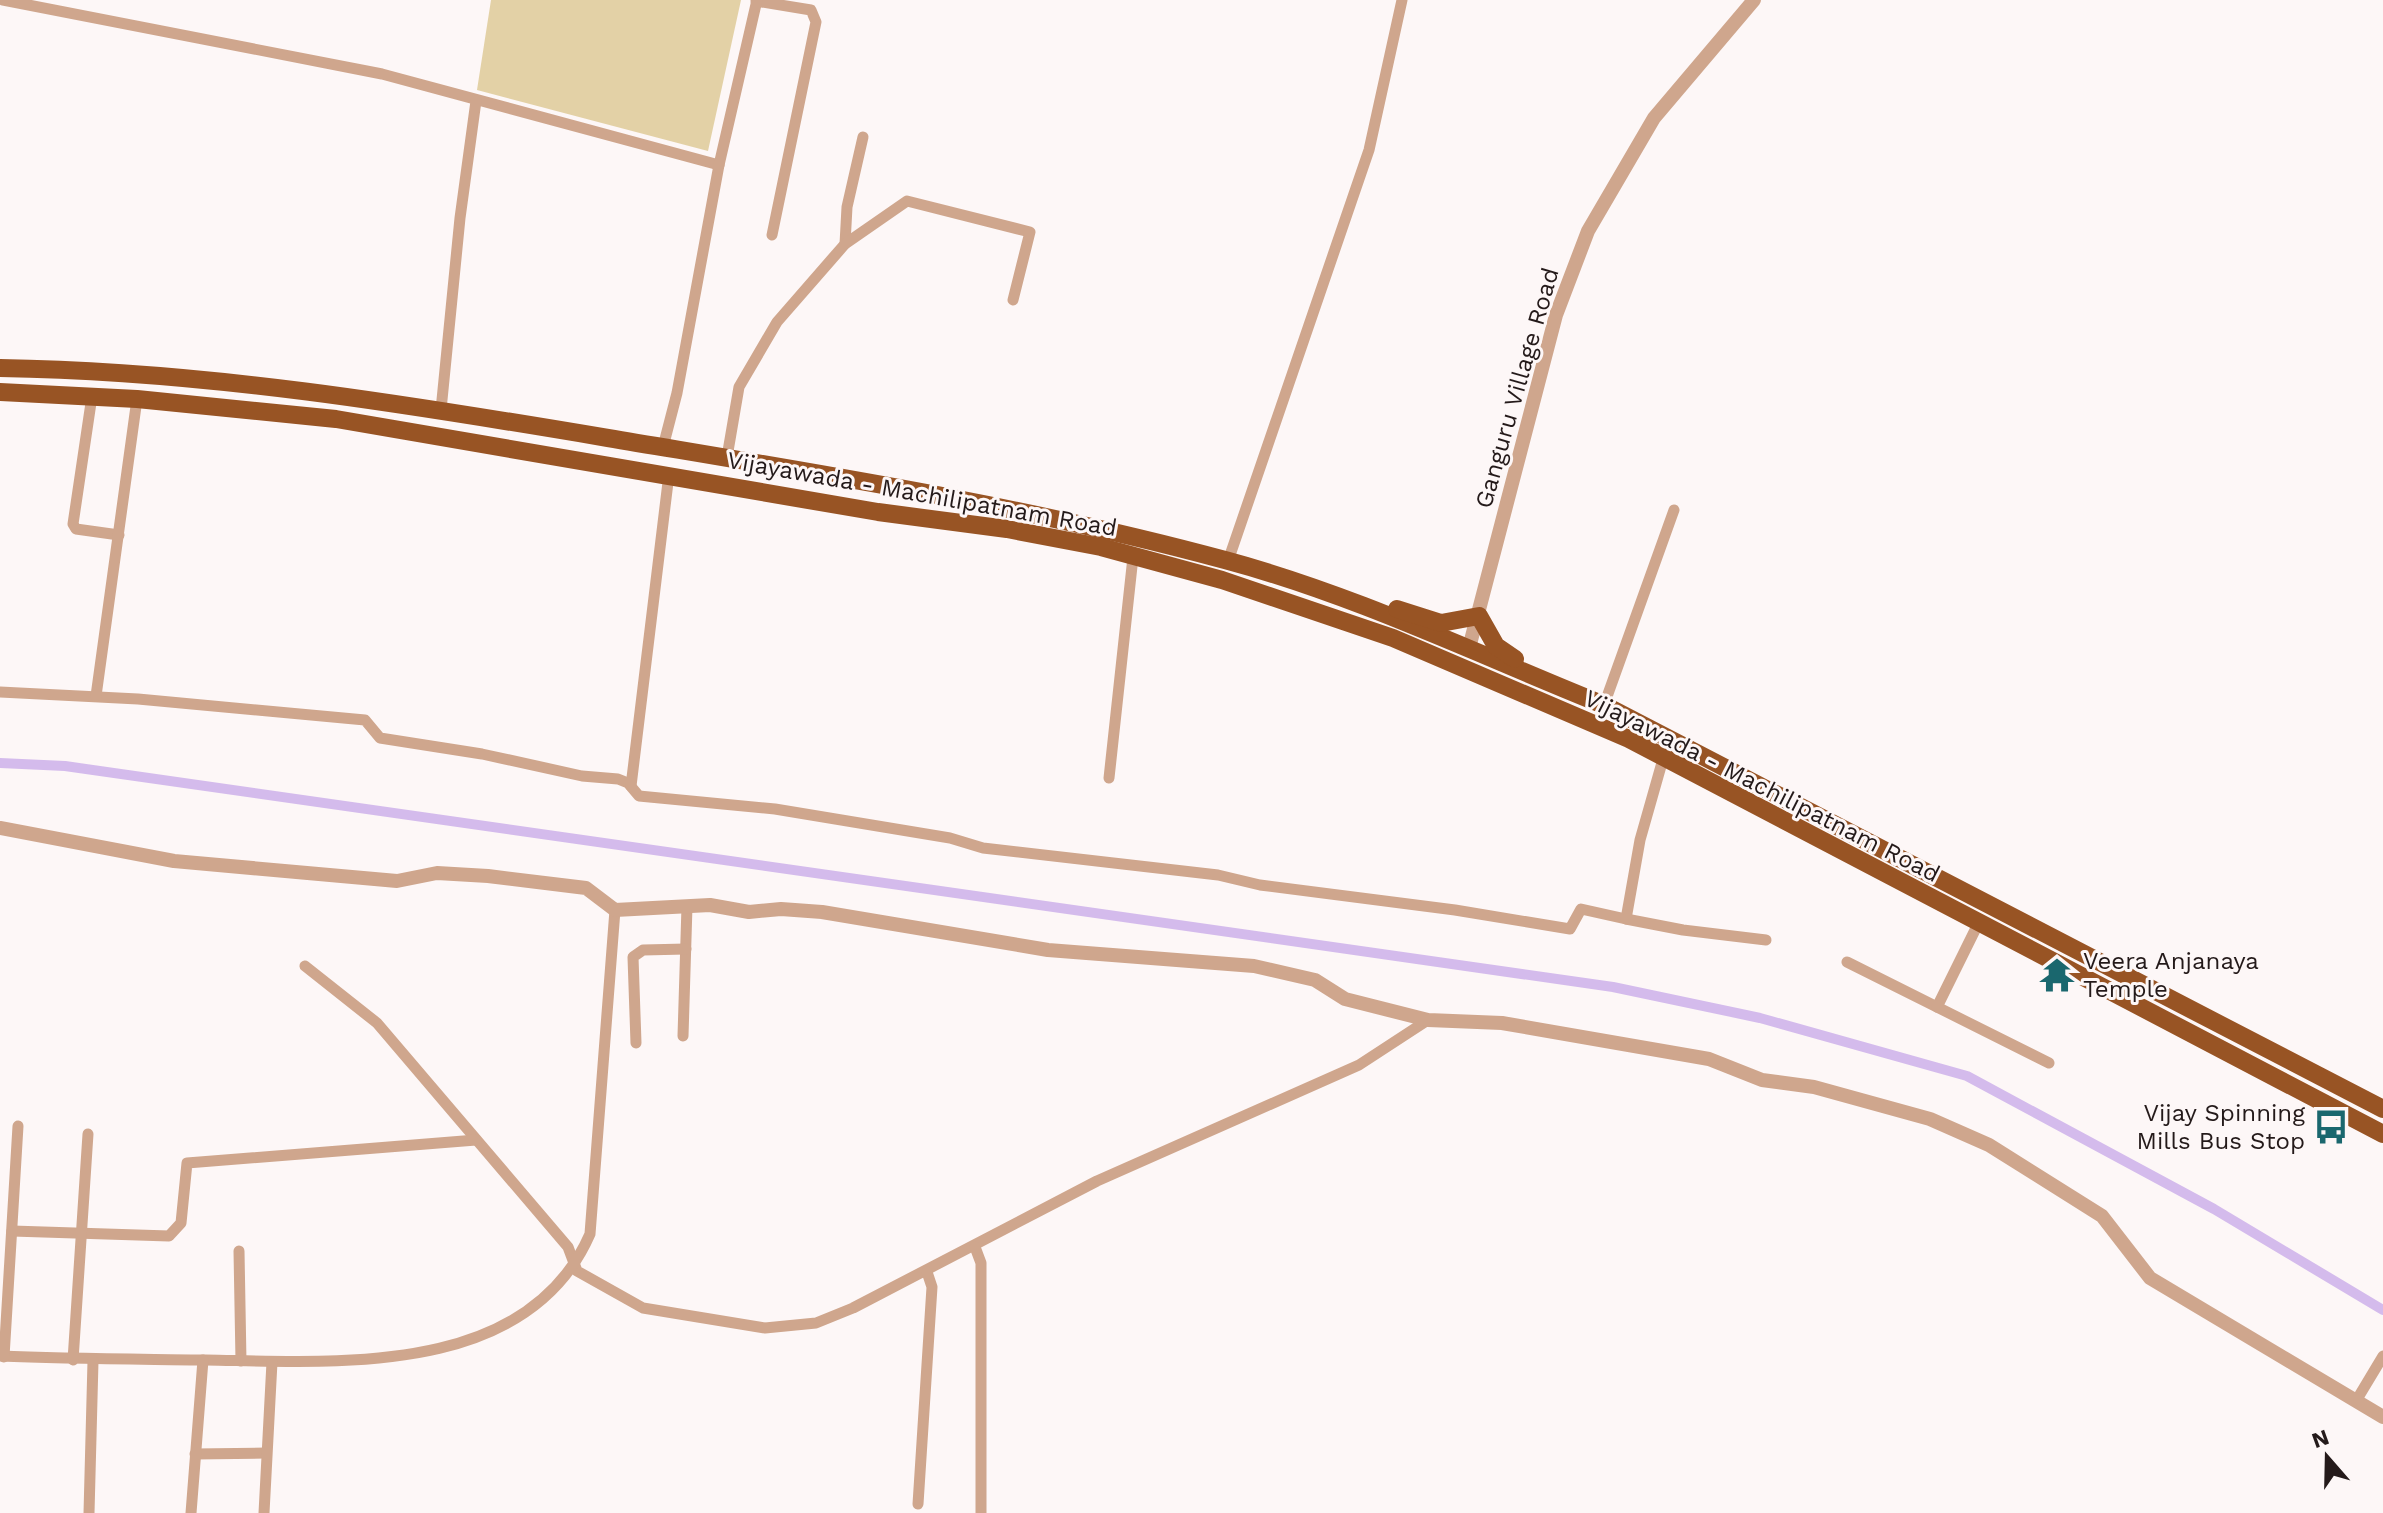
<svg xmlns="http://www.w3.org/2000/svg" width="2383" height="1513" viewBox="0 0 2383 1513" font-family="'Work Sans',sans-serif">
	<rect width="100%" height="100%" fill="#fdf7f7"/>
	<polygon fill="#e3d1a6" points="491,0 741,0 708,151 477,90"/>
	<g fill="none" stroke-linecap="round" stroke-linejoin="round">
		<polyline stroke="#d4bbec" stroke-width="10" points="0,763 65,766 1613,987 1760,1018 1967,1076 2214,1209 2383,1310"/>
		<g stroke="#cfa68d" stroke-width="11">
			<polyline points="3,0 382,74 719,165"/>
			<polyline points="756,1 811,10 816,22 772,235"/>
			<polyline points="845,244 847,207 863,137"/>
			<polyline points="92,396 73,524 76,529 119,535"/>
			<polyline points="441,410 460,218 476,101"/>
			<polyline points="663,447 677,393 719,165 757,0"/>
			<polyline points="727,457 739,387 777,322 845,244 907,201 1030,232 1013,300"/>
			<polyline points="1228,561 1369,150 1402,0"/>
			<polyline points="0,692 138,699 365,720 380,738 482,754 582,776 618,779 628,783 639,796 775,809 950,838 983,848 1218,875 1260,885 1455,910 1570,929 1581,909 1626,919 1640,840 1663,759"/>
			<polyline points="96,696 137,399"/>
			<polyline points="1604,705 1674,510"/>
			<polyline points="1109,778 1133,557"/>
			<polyline points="631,786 669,474"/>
			<polyline points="1626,919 1683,930 1766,940"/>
			<polyline points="1847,962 2049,1063"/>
			<polyline points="305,966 377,1023 568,1247 577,1271 643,1308 765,1328 816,1323 853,1308 1097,1181 1359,1065 1428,1020"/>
			<polyline points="1937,1007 1978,924"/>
			<polyline points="683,1036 687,906"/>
			<polyline points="636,1043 633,957 643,950 686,949"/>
			<polyline points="12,1231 169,1236 181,1223 187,1163 476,1140"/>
			<polyline points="975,1247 981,1263 981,1513"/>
			<polyline points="239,1251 241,1361"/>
			<path d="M 0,1356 C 69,1359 137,1359 206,1360 C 336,1362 527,1378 590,1234 L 615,910"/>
			<polyline points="4,1357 18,1126"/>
			<polyline points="73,1360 88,1134"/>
			<polyline points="2356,1401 2383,1356"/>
			<polyline points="195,1454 266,1453"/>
			<polyline points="918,1504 932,1287 927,1272"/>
			<polyline points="89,1513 93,1361"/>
			<polyline points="191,1513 203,1360"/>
			<polyline points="264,1513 272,1362"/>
		</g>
		<g stroke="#cfa68d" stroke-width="14">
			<polyline points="1469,648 1556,315 1588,231 1654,118 1754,0"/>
			<polyline points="0,828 174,861 397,881 437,873 488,876 586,888 615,910 710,905 749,912 781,909 822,912 1048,950 1254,966 1315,980 1345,999 1428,1020 1502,1023 1709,1059 1762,1080 1814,1087 1930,1119 1989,1145 2102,1216 2150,1278 2383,1417"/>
		</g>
		<g stroke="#985424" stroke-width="18">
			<path d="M 0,368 C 205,371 406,404 608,438 C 815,473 1022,505 1225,560 C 1356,595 1479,655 1604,705 L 2383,1109"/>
			<polyline points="0,392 137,399 336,419 878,512 1007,529 1101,547 1222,580 1393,638 1629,739 2383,1134"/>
			<polyline points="1397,609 1441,623 1479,616 1496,646 1515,659"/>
		</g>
	</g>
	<defs>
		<g id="temple-bare" transform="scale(2.76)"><path d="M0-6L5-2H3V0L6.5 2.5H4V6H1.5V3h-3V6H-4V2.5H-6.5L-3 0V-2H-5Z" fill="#1a676e" stroke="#fdf7f7" stroke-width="2.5" paint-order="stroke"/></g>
		<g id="bus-bare" transform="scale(2.76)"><path d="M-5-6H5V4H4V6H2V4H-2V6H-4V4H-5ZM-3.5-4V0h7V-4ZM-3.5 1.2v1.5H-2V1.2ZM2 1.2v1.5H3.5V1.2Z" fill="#1a676e" stroke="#fdf7f7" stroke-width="2.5" paint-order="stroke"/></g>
	</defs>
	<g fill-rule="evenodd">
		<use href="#temple-bare" x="2057" y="975"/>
		<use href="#bus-bare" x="2331" y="1127"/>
	</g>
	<g text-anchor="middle" stroke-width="6" stroke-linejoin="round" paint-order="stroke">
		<g font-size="24" fill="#241a1a" stroke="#fdf7f7">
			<text transform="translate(1517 388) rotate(-74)" y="8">Ganguru Village Road</text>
			<text transform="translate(922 494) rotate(10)" y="8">Vijayawada - Machilipatnam Road</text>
			<text transform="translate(1762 786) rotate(27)" y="8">Vijayawada - Machilipatnam Road</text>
		</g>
		<g font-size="24" fill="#241a1a" stroke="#fdf7f7" text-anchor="start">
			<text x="2083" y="969">Veera Anjanaya<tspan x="2083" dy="28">Temple</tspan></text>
			<text x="2305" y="1121" text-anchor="end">Vijay Spinning<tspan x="2305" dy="28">Mills Bus Stop</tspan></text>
		</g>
	</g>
	<g transform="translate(2327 1457) rotate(340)" stroke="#fdf7f7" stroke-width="6" paint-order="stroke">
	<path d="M0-6L14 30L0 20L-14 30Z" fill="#241a1a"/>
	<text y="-12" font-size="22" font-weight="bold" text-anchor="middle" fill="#241a1a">N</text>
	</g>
</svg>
